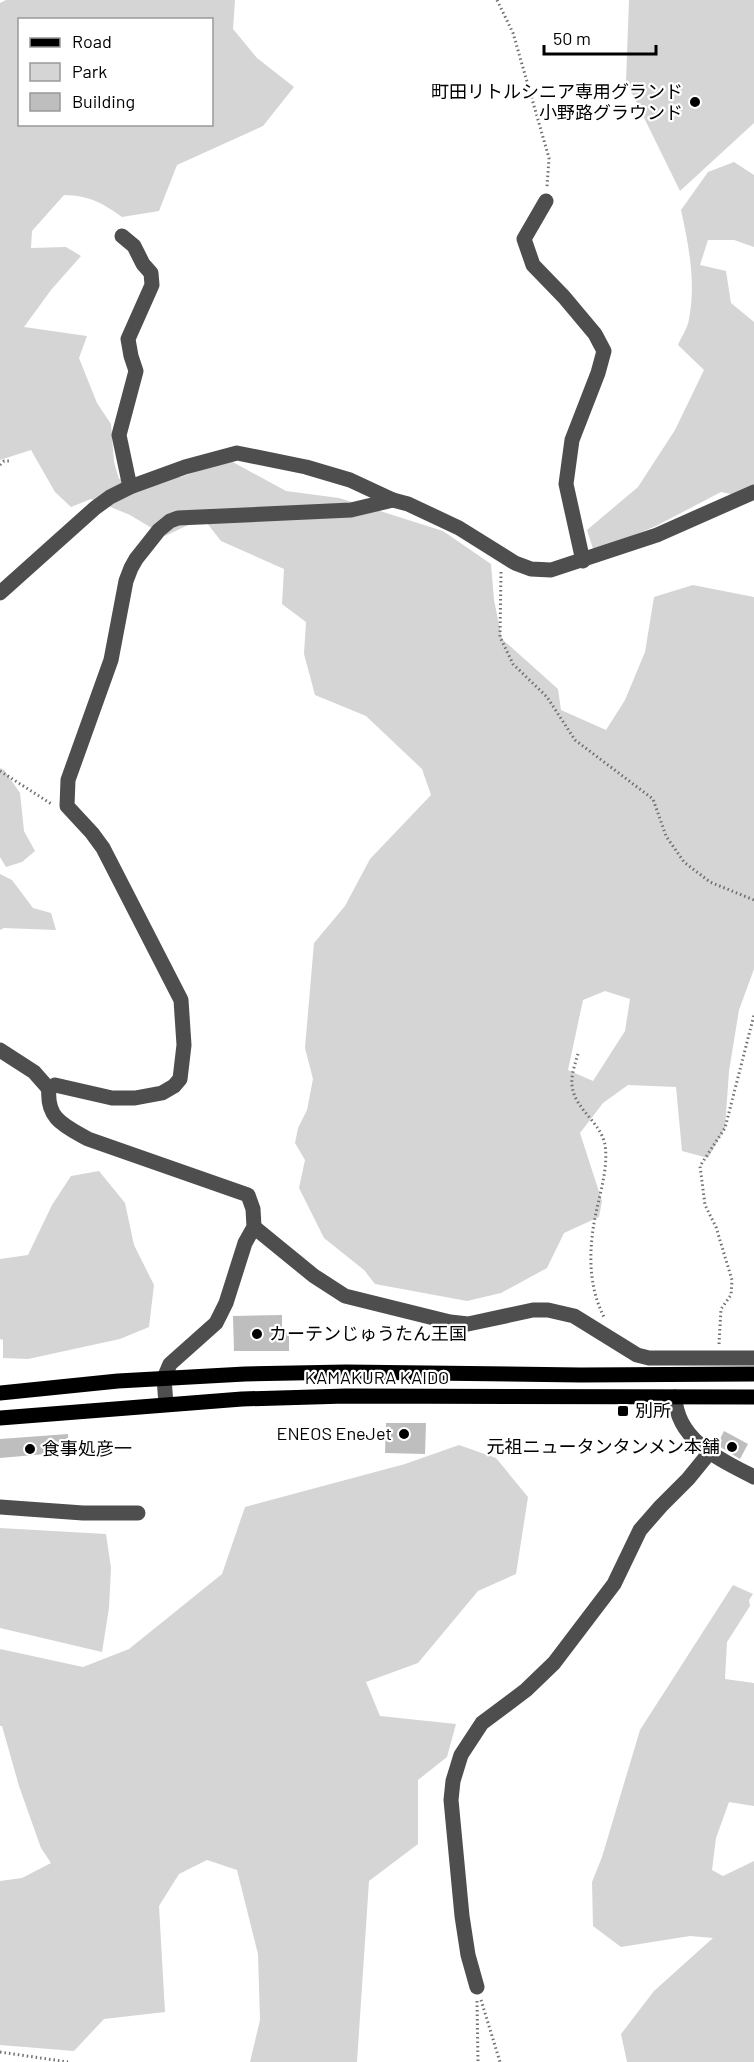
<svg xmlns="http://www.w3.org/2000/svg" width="754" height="2062" viewBox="0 0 754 2062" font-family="Barlow,'Noto Sans JP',sans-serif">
	<rect width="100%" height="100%" fill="#fff"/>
	<g fill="#d5d5d5" fill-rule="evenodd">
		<path d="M 6,0 L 235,0 L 233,29 L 257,58 L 294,87 L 263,126 L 177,165 L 159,211 L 122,217 C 101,202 90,196 64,195 L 32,231 L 31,248 L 66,247 L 81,256 L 51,290 L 24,327 L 87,336 L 79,358 L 97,403 L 111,424 L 114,462 L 119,479 L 181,477 L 229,460 L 286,491 L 339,498 L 443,531 L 491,564 L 494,600 L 502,639 L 558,689 L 561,710 L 606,730 L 625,700 L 645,652 L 654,597 L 693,585 L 754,597 L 754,969 L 739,1010 L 729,1071 L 725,1128 L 708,1158 L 682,1151 L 676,1087 L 628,1085 L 603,1103 L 580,1133 L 602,1201 L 599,1217 L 564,1233 L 547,1268 L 501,1293 L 467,1301 L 375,1284 L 364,1270 L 324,1238 L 299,1188 L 305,1160 L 295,1143 L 298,1128 L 307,1110 L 313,1079 L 305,1048 L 314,943 L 345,906 L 370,859 L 431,795 L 422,769 L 366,716 L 315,695 L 304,654 L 306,622 L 282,604 L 284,569 L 221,541 L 203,518 L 165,536 L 130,515 L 91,499 L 71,507 L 55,492 L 31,450 L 0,460 L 0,3 ZM 20,20 L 212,20 L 212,124 L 20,124 ZM 605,991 L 630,999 L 625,1031 L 593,1081 L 568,1070 L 583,1000 Z"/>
		<polygon points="629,0 754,0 754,123 680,191 626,81"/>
		<path d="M 734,162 L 754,175 L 754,247 L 734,240 L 708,240 L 700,265 L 726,271 L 731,303 L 754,322 L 754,499 L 721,492 L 656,526 L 594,552 L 587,530 L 638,487 L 675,430 L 704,370 L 678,345 C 681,337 688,328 689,319 C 696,283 689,246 681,210 L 708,172 Z"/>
		<polygon points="0,768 4,770 20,793 24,831 35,851 22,862 6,867 0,857"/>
		<polygon points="0,874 12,880 33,908 51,913 56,930 4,928 0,930"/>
		<polygon points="99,1171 125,1203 134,1245 154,1285 149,1327 120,1339 28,1359 3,1358 3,1340 0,1339 0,1259 28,1255 52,1205 71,1176"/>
		<polygon points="459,1445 496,1458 528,1497 516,1574 478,1591 418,1663 366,1682 380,1716 456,1724 447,1757 418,1780 418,1844 369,1881 357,2062 250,2062 260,2020 258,1954 237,1870 207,1860 179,1874 159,1906 165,2012 104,2019 74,2051 0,2045 0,1881 22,1878 51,1863 41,1848 19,1786 2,1726 0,1726 0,1649 83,1667 129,1649 222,1574 245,1507 405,1464"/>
		<polygon points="0,1528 106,1534 111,1568 109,1608 102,1652 0,1628"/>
		<polygon points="733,1585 753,1594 749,1600 750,1606 727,1642 725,1679 754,1683 754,1806 729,1802 716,1838 712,1870 723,1876 754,1861 754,2062 627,2062 621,2034 654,1991 713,1938 690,1936 621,1947 593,1926 592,1882 602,1857 640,1730"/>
	</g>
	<g fill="#bebebe">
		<polygon points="282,1315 282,1332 289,1332 289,1351 234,1351 233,1316"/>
		<polygon points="386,1423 426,1423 425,1454 385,1453"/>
		<polygon points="724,1431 748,1444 740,1459 717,1445"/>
		<polygon points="68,1434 69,1452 0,1458 0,1439"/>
	</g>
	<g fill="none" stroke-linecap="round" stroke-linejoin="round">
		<g stroke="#707070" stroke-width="3" stroke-dasharray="1.5 3" stroke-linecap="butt">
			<polyline points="497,0 513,33 549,158 547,187"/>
			<polyline points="0,465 4,461 11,461"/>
			<polyline points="501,572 500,637 513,664 547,697 575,740 653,799 666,836 684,862 710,882 754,900"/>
			<polyline points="0,771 53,805"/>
			<path d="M 578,1054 C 575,1064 571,1075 572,1085 C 574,1109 601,1122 605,1145 C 608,1164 602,1186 598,1204 C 589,1241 586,1282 604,1317"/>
			<polyline points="719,1344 721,1309 731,1295 732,1280 716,1227 705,1205 700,1166 725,1128 754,1015"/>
			<polyline points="481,2000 500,2062"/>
			<polyline points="477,2001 478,2062"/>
			<polyline points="0,2052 68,2062"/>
		</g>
		<g stroke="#4e4e4e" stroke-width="15">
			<polyline points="546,201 524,239 533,265 564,297 595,334 604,351 598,373 572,440 566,484 583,561"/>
			<polyline points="122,236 134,246 143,264 151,273 152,285 128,339 131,356 136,371 119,435 130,487"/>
			<polyline points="0,593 95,508 110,497 130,487 185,467 237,453 306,467 350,480 393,500 408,504 459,528 515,563 531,569 551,570 657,535 754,492"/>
			<polyline points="0,1050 34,1072 49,1089"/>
			<polyline points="254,1227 314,1276 345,1296 450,1322 468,1324 533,1310 548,1310 574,1316 637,1355 649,1358 754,1358"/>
			<path d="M 675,1397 C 677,1441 721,1460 754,1477"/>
			<path d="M 166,1404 L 164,1378 L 170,1364 L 216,1323 L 226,1303 L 245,1243 L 254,1227 L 253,1209 L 248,1195 L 88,1139 C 65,1126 46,1119 49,1089 L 55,1085 L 112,1098 L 135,1098 L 162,1093 L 174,1086 L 180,1079 L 184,1045 L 181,1000 L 103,848 L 92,833 L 67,806 L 68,780 L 111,660 L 126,581 L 131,568 L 136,559 L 159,530 L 170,521 L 178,518 L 351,510 L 393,500"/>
			<polyline points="0,1507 83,1513 138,1513"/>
			<polyline points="477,1987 468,1955 462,1916 451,1800 453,1781 461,1755 482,1723 526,1690 554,1663 614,1584 640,1530 661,1506 688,1479 710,1452"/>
		</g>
		<g stroke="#000" stroke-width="15">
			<polyline points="0,1393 118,1381 245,1374 346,1372 581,1375 754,1374"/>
			<polyline points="0,1418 242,1399 346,1396 754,1397"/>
		</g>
	</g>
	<g fill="#000" stroke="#fff" stroke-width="2">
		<circle cx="695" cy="102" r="6"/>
		<circle cx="257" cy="1334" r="6"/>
		<rect x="617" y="1405" width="12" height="12" rx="3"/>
		<circle cx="404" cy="1434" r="6"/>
		<circle cx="732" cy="1447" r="6"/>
		<circle cx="30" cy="1449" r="6"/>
	</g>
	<g text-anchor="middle" stroke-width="4.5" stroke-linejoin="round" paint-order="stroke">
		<g font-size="18" fill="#000" stroke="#fff" text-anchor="end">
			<text x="683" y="98">町田リトルシニア専用グランド<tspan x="683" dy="21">小野路グラウンド</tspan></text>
			<text x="269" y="1340" text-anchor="start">カーテンじゅうたん王国</text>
			<text x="635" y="1417" text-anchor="start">別所</text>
			<text x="392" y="1440">ENEOS EneJet</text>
			<text x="720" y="1453">元祖ニュータンタンメン本舗</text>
			<text x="42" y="1455" text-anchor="start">食事処彦一</text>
		</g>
		<g font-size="18" fill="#000" stroke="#fff">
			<text x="377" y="1384">KAMAKURA KAIDO</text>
		</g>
	</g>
	<rect x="18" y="18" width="195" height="108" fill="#ffffff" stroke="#999999" stroke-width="1.5"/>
	<rect x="30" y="38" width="30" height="9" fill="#000000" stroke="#999999" stroke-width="1.5"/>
	<text x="72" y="48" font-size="18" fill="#000000">Road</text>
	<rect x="30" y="63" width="30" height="18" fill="#d5d5d5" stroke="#999999" stroke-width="1.5"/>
	<text x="72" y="78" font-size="18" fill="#000000">Park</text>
	<rect x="30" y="93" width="30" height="18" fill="#bebebe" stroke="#999999" stroke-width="1.5"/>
	<text x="72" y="108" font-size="18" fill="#000000">Building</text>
	<path d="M544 45v9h112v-9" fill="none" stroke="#000000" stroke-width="3"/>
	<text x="553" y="45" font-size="18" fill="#000000" stroke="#ffffff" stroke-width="4.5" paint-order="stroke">50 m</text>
</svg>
